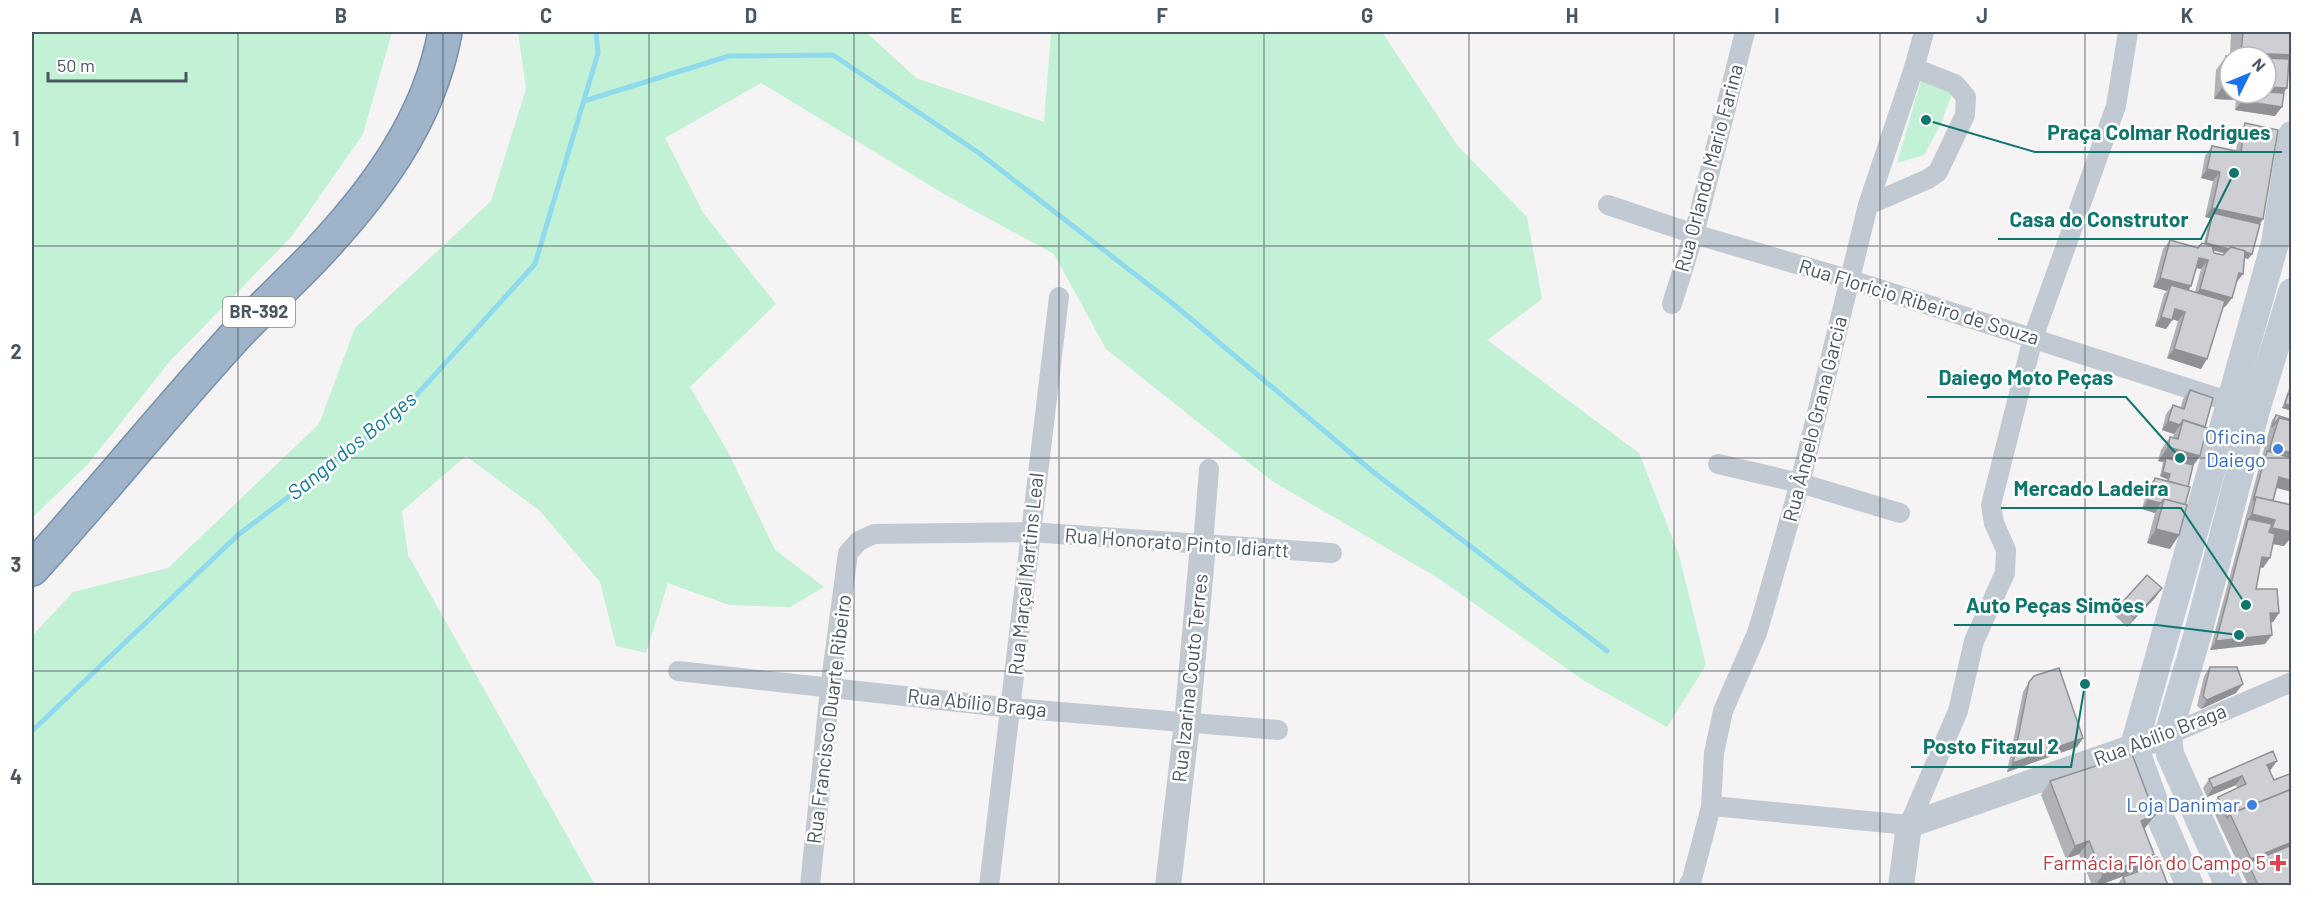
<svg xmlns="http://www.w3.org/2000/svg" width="2323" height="917" viewBox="0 0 2323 917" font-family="Barlow,sans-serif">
	<rect width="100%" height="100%" fill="#f5f3f3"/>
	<g fill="#c3f1d5">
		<polygon points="32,32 392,32 363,134 292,236 170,361 88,464 32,518"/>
		<polygon points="518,32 866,32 916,78 1044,122 1051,32 1382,32 1457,145 1527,217 1542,299 1487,340 1639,453 1679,555 1706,665 1667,727 1583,680 1438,578 1272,481 1106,349 1054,254 949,197 761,83 665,138 704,214 776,304 690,387 728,452 775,550 824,587 790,607 729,605 668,583 646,653 616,646 600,582 540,511 466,456 402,511 408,555 595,885 32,885 32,636 73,592 168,568 319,424 355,328 491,201 526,89"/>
		<polygon points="1922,77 1953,92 1939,128 1924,155 1897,163"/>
	</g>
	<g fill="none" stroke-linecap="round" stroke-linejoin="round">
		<g stroke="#90daee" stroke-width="5">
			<polyline points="584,101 729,56 833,55 979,153 1172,303 1372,471 1607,651"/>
			<polyline points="32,731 238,535 402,411 535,264 598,53 596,32"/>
		</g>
		<g stroke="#7690ad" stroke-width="36">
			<path id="trunk" d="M 32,569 C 99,495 162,417 229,343 C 255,314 285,287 312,259 C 374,194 429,121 445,32"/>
		</g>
		<g stroke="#c1cad2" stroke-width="20">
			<polyline points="1608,205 1694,234 1851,280 2240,405"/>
			<polyline points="1868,205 1928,179 1938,172 1965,115 1966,97 1955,84 1914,68"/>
			<polyline points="1672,304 1694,234 1745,32"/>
			<polyline points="1718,464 1800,483 1900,513"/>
			<polyline points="1203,545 1209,469"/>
			<polyline points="678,671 1012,708 1278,730"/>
			<polyline points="2168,735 2292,682"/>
			<polyline points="1712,806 1909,825 1958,711 1974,641 2005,573 2006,550 1994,523 1991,505 2033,338 2116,106 2128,32"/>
			<polyline points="810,886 830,689 848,553 859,541 874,534 1030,532 1332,553"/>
			<polyline points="989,886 1059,297"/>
			<polyline points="1688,886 1692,879 1711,807 1714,753 1723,711 1757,633 1765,606 1800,483 1868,205 1914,68 1924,32"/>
		</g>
		<g stroke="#c1cad2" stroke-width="26">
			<polyline points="1168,886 1187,722 1203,545"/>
			<polyline points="1901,886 1909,825 2168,735"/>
		</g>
		<g stroke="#c1cbd6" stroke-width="28">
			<polyline points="2190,886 2158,812 2134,746 2275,243 2292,135"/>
			<polyline points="2229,886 2170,754 2168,735 2198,633 2256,410 2292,292"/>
		</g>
		<use href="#trunk" stroke="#9fb4c9" stroke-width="33"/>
	</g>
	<g fill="#b0b2b7" fill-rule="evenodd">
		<path d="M 2231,32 L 2292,32 L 2292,55 L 2289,59 L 2284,93 L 2275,116 L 2235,110 L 2236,100 L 2214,99 L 2216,70 L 2226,56 L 2230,56 ZM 2266,57 L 2266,93 L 2230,93 Z"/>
		<path d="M 2245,123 L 2263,219 L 2260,224 L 2252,254 L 2248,259 L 2245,258 L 2236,283 L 2225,307 L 2223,307 L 2201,369 L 2167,358 L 2178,321 L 2173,319 L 2166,329 L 2155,326 L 2164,294 L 2167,291 L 2153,287 L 2163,249 L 2170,240 L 2198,248 L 2204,243 L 2210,218 L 2205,217 L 2213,181 L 2201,178 L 2205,156 L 2212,146 L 2236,151 L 2239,132 ZM 2214,250 L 2225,253 L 2223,255 L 2214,253 ZM 2196,268 L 2201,269 L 2195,292 L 2189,290 Z"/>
		<polygon points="2292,380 2292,411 2282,408"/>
		<polygon points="2190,390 2205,427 2200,456 2193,465 2188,487 2179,535 2170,549 2147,543 2155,513 2142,509 2148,487 2155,478 2166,481 2167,479 2160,476 2163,462 2158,461 2161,450 2170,437 2173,437 2174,434 2162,430 2166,414 2173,405 2181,407 2183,399"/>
		<polygon points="2276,415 2292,420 2273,501 2292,505 2292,536 2284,546 2273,544 2263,568 2260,567 2256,589 2279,613 2273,622 2271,622 2265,644 2210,650 2261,460 2272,420"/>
		<polygon points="2155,598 2127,627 2113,614 2120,605"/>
		<polygon points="2210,667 2236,693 2201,709 2197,706 2204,676"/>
		<polygon points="2029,682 2083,738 2077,747 2007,772 2023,692"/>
		<polygon points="2277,761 2270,771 2292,885 2248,885 2211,806 2218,797 2237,788 2236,785 2207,797 2203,788 2209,779"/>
		<polygon points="2050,781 2155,815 2145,828 2144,829 2154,854 2151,859 2168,885 2117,885 2123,877 2139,870 2100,885 2092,885 2079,854 2066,859 2041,795"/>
	</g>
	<g fill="#909195">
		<polygon points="2241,53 2292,55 2279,73 2266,72 2266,57 2238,57"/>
		<polygon points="2224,85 2230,85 2230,93 2241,93 2236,100 2214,99"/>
		<polygon points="2266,87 2287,88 2277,102 2266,93"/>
		<polygon points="2242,101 2282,107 2275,116 2235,110"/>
		<polygon points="2207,169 2220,172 2213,181 2201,178"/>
		<polygon points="2212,208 2263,219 2257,228 2213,213 2210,218 2205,217"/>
		<polygon points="2206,243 2252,254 2248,259 2203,248"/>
		<polygon points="2199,258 2208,260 2201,269 2192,267"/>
		<polygon points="2239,273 2243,274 2236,283"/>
		<polygon points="2160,278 2191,286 2185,295 2171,285 2167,291 2153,287"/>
		<polygon points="2200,289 2232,298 2225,307 2193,298"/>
		<polygon points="2175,309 2185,312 2178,321 2169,318"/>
		<polygon points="2161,317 2172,320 2166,329 2155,326"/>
		<polygon points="2174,349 2207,359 2201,369 2167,358"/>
		<polygon points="2285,404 2292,405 2292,411 2282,408"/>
		<polygon points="2168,421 2180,425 2174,434 2162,430"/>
		<polygon points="2168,447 2200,456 2190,470 2166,458 2163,462 2158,461"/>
		<polygon points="2270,447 2292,453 2292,469 2267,451"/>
		<polygon points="2163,472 2170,474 2167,479 2160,476"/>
		<polygon points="2279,477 2292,481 2292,492 2273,487"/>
		<polygon points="2148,500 2161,503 2155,513 2142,509"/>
		<polygon points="2252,514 2275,520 2265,533 2248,519"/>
		<polygon points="2272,528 2292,532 2292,536 2284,546 2263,542"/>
		<polygon points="2156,529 2179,535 2170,549 2147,543"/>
		<polygon points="2262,557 2270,558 2263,568 2255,566"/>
		<polygon points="2162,588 2155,598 2127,627 2134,618"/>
		<polygon points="2270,613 2279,613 2273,622 2264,623"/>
		<polygon points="2272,635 2265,644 2210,650 2216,641"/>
		<polygon points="2243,684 2236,693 2201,709 2207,700"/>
		<polygon points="2083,738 2077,747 2007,772 2013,763"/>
		<polygon points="2277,761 2270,770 2261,774 2267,765"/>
		<polygon points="2242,776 2236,785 2207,797 2213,788"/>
		<polygon points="2155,815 2145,828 2131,834 2141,821"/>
		<polygon points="2089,841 2079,854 2066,859 2075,846"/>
		<polygon points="2292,842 2292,852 2248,863 2251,859"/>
		<polygon points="2154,854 2147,865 2145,861 2139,870 2100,885 2095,885 2103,875"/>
	</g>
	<g fill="#cdcfd5" stroke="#909195" stroke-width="1.5">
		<polygon points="2243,32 2292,32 2292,55 2241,53"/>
		<polygon points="2226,56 2245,57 2230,57 2230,85 2224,85"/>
		<polygon points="2266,58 2289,59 2287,88 2266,87"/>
		<polygon points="2266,92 2284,93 2282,107 2242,101 2242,93 2266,93"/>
		<polygon points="2245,123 2278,130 2263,219 2212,208 2220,172 2207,169 2212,146 2241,152"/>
		<polygon points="2213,213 2260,224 2252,254 2245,252 2245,251 2231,247 2229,249 2206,243"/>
		<polygon points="2170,240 2198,248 2202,243 2212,246 2214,253 2223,255 2231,247 2245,251 2243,274 2239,273 2232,298 2200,289 2208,260 2199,258 2191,286 2160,278"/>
		<polygon points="2171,285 2225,301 2207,359 2174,349 2185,312 2175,309 2172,320 2161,317"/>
		<polygon points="2190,390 2213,398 2205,427 2183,420 2180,425 2168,421 2173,405 2184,409"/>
		<polygon points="2288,394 2292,395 2292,405 2285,404"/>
		<polygon points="2276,415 2292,420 2292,421 2279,418 2272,427"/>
		<polygon points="2279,418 2292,421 2292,453 2270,447"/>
		<polygon points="2183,420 2207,428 2200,456 2168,447 2170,437 2178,439"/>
		<polygon points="2267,451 2292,458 2292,481 2279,477 2273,501 2256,497 2253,501"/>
		<polygon points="2166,458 2193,465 2188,487 2168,481 2170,474 2163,472"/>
		<polygon points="2155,478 2190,487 2185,505 2164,499 2161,503 2148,500"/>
		<polygon points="2256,497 2292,505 2292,532 2272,528 2275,520 2252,514"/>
		<polygon points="2164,499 2187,505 2179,535 2156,529"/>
		<polygon points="2248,519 2272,524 2269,532 2275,534 2270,558 2262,557 2256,589 2277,589 2279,613 2270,613 2272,635 2216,641"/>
		<polygon points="2147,575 2162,588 2134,618 2120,605"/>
		<polygon points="2210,667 2237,667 2243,684 2207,700 2203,696"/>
		<polygon points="2059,668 2083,738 2013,763 2029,682 2034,676"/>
		<polygon points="2273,751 2277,761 2267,765 2274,780 2292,773 2292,789 2230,814 2227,818 2218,797 2246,784 2242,776 2213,788 2209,779"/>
		<polygon points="2132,754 2155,815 2141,821 2154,854 2103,875 2089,841 2075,846 2050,781"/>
		<polygon points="2292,789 2292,842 2251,859 2230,814"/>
		<polygon points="2292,845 2292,885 2258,885 2248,863"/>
		<polygon points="2157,857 2168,885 2126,885 2123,877 2148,868 2145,861"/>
	</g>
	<path fill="none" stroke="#4a5661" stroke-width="1.5" stroke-opacity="0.55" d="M 238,32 L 238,886M 443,32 L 443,886M 649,32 L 649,886M 854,32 L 854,886M 1059,32 L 1059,886M 1264,32 L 1264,886M 1469,32 L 1469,886M 1674,32 L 1674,886M 1880,32 L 1880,886M 2085,32 L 2085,886M 32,246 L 2292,246M 32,458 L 2292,458M 32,671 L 2292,671"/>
	<g fill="#3f7fe0" stroke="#fff" stroke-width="2">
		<circle cx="2278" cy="449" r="6"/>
		<circle cx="2252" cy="805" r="6"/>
	</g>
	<path fill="#e0444e" stroke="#fff" stroke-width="2" d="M2275 854h6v6h6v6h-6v6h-6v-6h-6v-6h6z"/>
	<g text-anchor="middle" stroke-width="5" stroke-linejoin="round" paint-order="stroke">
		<rect fill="#fff" stroke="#808990" stroke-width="1.5" x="223" y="297" width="72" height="30" rx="4.5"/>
		<g font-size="18" font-weight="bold" fill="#4a5661">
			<text x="259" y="318">BR-392</text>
		</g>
		<g font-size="20" fill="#4a5661" stroke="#fff">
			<text transform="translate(1709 168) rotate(-75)" y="7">Rua Orlando Mario Farina</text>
			<text transform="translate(1919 302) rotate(17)" y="7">Rua Florício Ribeiro de Souza</text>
			<text transform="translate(1815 419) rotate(-76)" y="7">Rua Ângelo Grana Garcia</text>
			<text transform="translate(1177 543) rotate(4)" y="7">Rua Honorato Pinto Idiartt</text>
			<text transform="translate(1026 574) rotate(-84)" y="7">Rua Marçal Martins Leal</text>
			<text transform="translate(1190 678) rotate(-84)" y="7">Rua Izarina Couto Terres</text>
			<text transform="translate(977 703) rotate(6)" y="7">Rua Abílio Braga</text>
			<text transform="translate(829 719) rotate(-83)" y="7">Rua Francisco Duarte Ribeiro</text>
			<text transform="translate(2160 735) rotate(-21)" y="7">Rua Abílio Braga</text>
		</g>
		<g font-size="20" fill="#366cbe" stroke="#fff" text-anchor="end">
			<text x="2266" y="444">Oficina<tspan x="2266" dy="23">Daiego</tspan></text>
			<text x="2240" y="812">Loja Danimar</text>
		</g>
		<g font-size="20" fill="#be3a42" stroke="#fff" text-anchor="end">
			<text x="2266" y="870">Farmácia Flôr do Campo 5</text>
		</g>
		<g font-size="21" font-style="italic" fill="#0c7c9b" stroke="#fff">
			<text transform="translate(352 446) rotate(-39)" y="7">Sanga dos Borges</text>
		</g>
	</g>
	<path fill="none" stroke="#0f766e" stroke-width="2" d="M1926 120L2035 152H2282M2234 173L2201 239H1998M2180 458L2126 397H1927M2246 605L2181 508H2001M2239 635L2157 625H1954M2085 684L2071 767H1911"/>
	<g fill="#0f766e" stroke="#fff" stroke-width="2">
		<circle cx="1926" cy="120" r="6"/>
		<circle cx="2234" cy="173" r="6"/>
		<circle cx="2180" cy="458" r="6"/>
		<circle cx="2246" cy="605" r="6"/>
		<circle cx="2239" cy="635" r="6"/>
		<circle cx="2085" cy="684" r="6"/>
	</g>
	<g font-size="21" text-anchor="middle" font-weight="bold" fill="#0f766e" stroke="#fff" stroke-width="5" stroke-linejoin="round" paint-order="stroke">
		<text x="2159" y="140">Praça Colmar Rodrigues</text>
		<text x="2099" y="227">Casa do Construtor</text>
		<text x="2026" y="385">Daiego Moto Peças</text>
		<text x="2091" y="496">Mercado Ladeira</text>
		<text x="2055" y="613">Auto Peças Simões</text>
		<text x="1991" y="754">Posto Fitazul 2</text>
	</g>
	<rect width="2323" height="917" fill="none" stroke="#ffffff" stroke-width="66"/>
	<g transform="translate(2248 75) rotate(47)"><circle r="28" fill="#ffffff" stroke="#b7bbc0" stroke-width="1.5"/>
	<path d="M0-4.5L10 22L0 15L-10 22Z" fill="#1a73e8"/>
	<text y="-9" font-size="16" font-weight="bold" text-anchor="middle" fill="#4a5661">N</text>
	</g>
	<path d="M48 72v9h138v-9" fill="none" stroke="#4a5661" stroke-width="3"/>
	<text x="57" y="72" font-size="18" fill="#4a5661" stroke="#ffffff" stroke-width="4.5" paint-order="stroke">50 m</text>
	<rect x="33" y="33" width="2257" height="851" fill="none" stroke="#4a5661" stroke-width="2"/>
	<g font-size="20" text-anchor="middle" font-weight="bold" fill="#4a5661">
		<text x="136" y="23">A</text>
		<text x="341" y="23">B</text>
		<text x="546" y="23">C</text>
		<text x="751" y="23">D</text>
		<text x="956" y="23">E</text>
		<text x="1162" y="23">F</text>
		<text x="1367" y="23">G</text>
		<text x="1572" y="23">H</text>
		<text x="1777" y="23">I</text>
		<text x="1982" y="23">J</text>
		<text x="2187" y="23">K</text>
		<text x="16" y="146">1</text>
		<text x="16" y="359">2</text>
		<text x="16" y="572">3</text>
		<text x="16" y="784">4</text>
	</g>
</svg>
